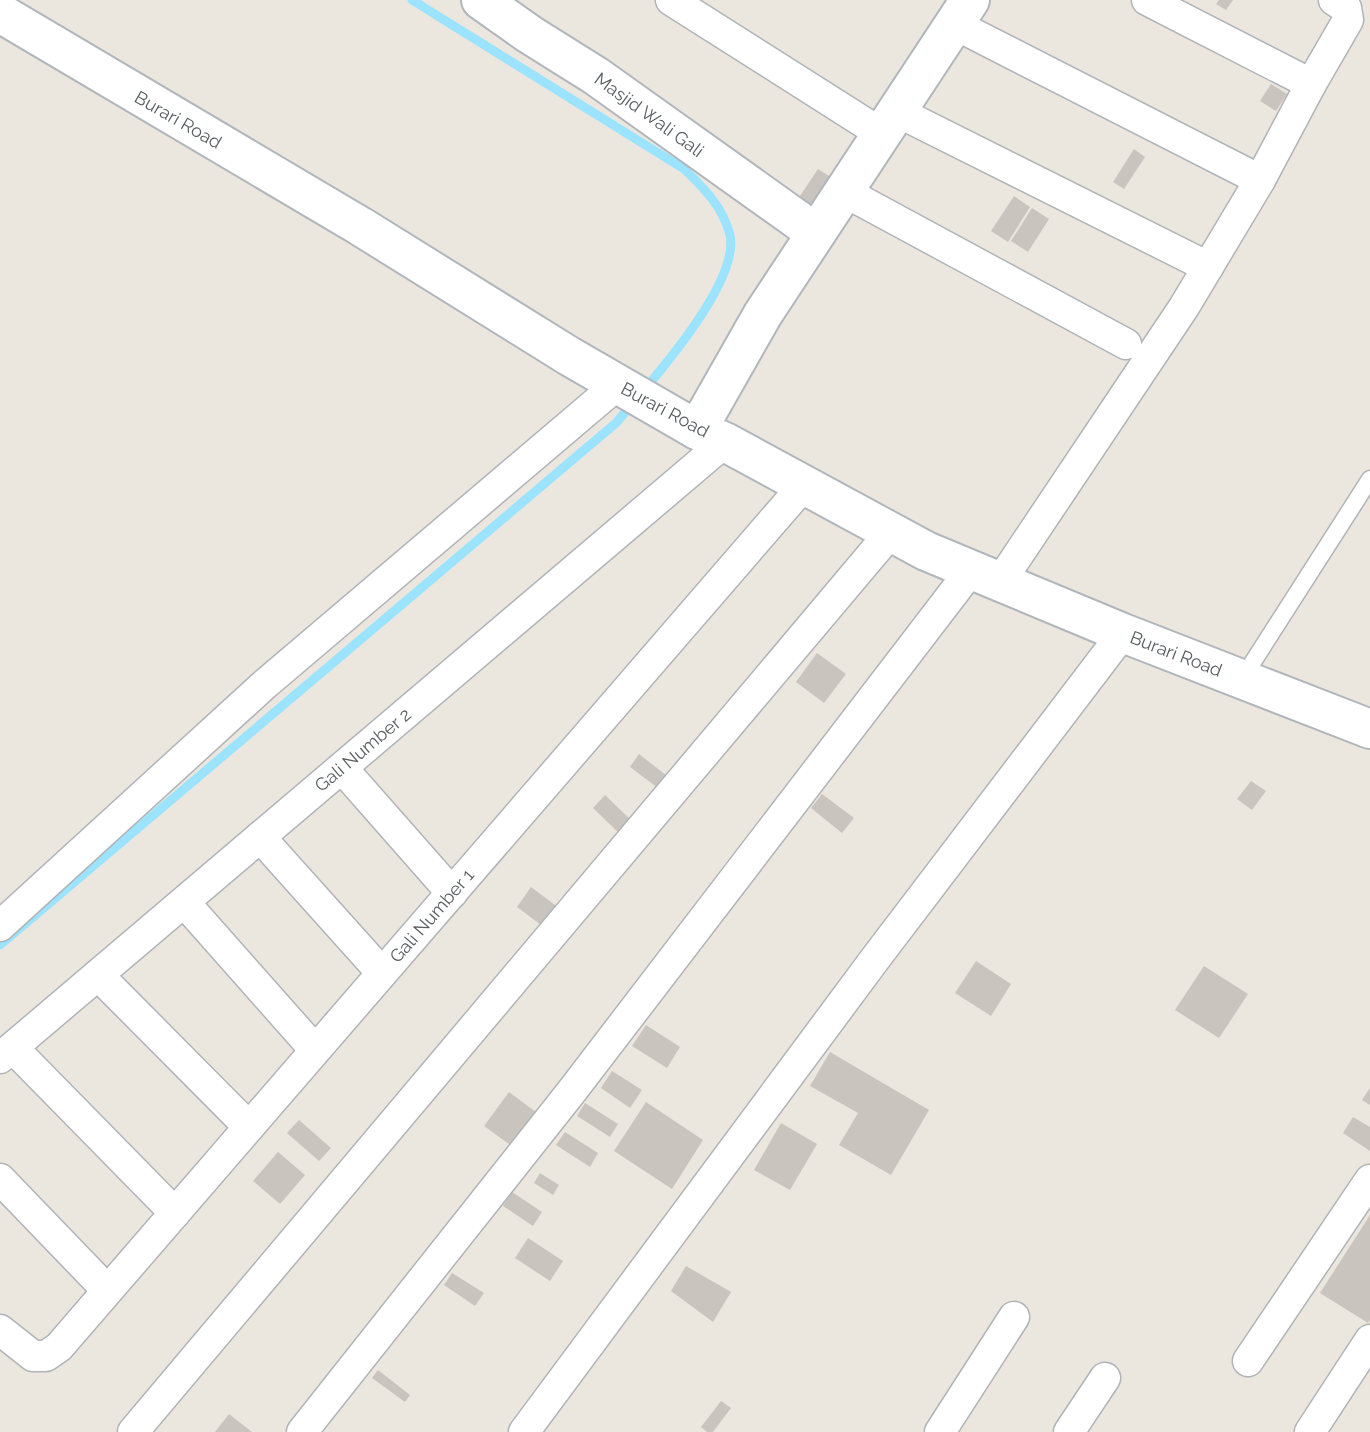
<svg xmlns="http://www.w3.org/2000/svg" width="1370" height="1432" viewBox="0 0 1370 1432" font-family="Raleway,sans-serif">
	<rect width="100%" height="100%" fill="#ece7de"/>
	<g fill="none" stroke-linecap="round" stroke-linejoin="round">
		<g stroke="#9be3ff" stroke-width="9">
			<path d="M 412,0 L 684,169 C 704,188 723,207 730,235 C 739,277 671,358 645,389"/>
			<polyline points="0,945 616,423 633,403"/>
		</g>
	</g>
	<g fill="#c9c4bd">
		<polygon points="1219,0 1233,0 1226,10 1216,4"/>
		<polygon points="1271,84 1287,94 1276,111 1260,101"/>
		<polygon points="1134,149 1145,157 1124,189 1113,182"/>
		<polygon points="818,169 840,183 821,214 798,199"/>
		<polygon points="1014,196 1030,207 1008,242 991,231"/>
		<polygon points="1032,208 1049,219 1028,252 1011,241"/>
		<polygon points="817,653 846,674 824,703 796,682"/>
		<polygon points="639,754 671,779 662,791 630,767"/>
		<polygon points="1251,781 1266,791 1252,810 1237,799"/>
		<polygon points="822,794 854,818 842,833 811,808"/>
		<polygon points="605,795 632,821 620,834 593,808"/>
		<polygon points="531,887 563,911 549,931 517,907"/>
		<polygon points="976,961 1011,984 991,1016 955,993"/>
		<polygon points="1204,966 1248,994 1219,1038 1175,1010"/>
		<polygon points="646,1025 680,1047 667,1068 632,1046"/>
		<polygon points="830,1052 929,1110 891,1175 839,1145 858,1113 810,1086"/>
		<polygon points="612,1071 642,1090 630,1108 601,1088"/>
		<polygon points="1370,1088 1370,1105 1362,1100"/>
		<polygon points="509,1092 540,1115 516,1149 484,1126"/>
		<polygon points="646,1102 703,1140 672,1189 614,1151"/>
		<polygon points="585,1103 618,1124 610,1137 577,1116"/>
		<polygon points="1353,1117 1370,1127 1370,1151 1343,1133"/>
		<polygon points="299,1120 331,1148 319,1161 287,1133"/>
		<polygon points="781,1123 817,1144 790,1190 754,1170"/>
		<polygon points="565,1132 598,1153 590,1167 556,1145"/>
		<polygon points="278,1152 305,1175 280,1204 253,1181"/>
		<polygon points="540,1173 559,1185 553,1195 534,1183"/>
		<polygon points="512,1192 542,1212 533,1226 503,1206"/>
		<polygon points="1370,1215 1370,1320 1368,1323 1320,1293"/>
		<polygon points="528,1238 563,1261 550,1281 515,1258"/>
		<polygon points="686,1266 731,1292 713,1322 671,1291"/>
		<polygon points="452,1273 484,1293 475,1306 444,1285"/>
		<polygon points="378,1370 410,1395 405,1402 372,1378"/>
		<polygon points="721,1401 731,1408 713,1432 707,1432 701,1427"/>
		<polygon points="229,1414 252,1432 215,1432"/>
	</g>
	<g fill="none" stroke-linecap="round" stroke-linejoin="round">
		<g stroke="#b0b4b8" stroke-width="19">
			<polyline id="lane" points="1242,679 1370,479"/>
		</g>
		<g stroke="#b0b4b8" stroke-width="33">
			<g id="street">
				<polyline points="671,0 882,134"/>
				<polyline points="1147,0 1311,84"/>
				<polyline points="954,24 1260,180"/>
				<polyline points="898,112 1208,267"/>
				<polyline points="843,191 1126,344"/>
				<polyline points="1000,582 1184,307 1260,180 1311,84 1348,20 1346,8 1334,0"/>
				<polyline points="342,768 452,893"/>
				<polyline points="260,837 382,973"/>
				<polyline points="184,902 315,1050"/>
				<polyline points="0,926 264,685 617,385"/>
				<polyline points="98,975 249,1127"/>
				<polyline points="13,1048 175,1213"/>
				<polyline points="0,1058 725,442"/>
				<polyline points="0,1179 107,1290"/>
				<polyline points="0,1330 33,1356 46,1356 59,1347 804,485"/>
				<polyline points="1248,1361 1370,1180"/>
				<polyline points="133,1432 891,532"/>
				<polyline points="302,1432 572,1091 971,570"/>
				<polyline points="524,1432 875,959 1123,633"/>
				<polyline points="940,1432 1014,1317"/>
				<polyline points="1069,1432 1105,1378"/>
				<polyline points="1310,1432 1370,1340"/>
			</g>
		</g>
		<g stroke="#b0b6bb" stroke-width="42">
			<g id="secondary">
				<polyline points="481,0 529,34 596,76 816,233"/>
				<polyline points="0,13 360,226 569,356 697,430 725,442 926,551 1123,633 1370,729"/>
				<polyline points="697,430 763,314 970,0"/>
			</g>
		</g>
		<use href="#lane" stroke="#fff" stroke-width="16"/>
		<use href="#street" stroke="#fff" stroke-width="30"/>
		<use href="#secondary" stroke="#fff" stroke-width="38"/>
	</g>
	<g text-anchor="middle" stroke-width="5" stroke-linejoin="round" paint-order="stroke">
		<g font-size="18" fill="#575d61" stroke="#fff">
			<text transform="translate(649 115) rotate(36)" y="6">Masjid Wali Gali</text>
			<text transform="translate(178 120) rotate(30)" y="6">Burari Road</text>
			<text transform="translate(665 410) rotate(28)" y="6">Burari Road</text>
			<text transform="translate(1176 654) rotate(21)" y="6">Burari Road</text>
			<text transform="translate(363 750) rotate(-40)" y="6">Gali Number 2</text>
			<text transform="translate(432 916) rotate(-49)" y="6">Gali Number 1</text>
		</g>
	</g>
</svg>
